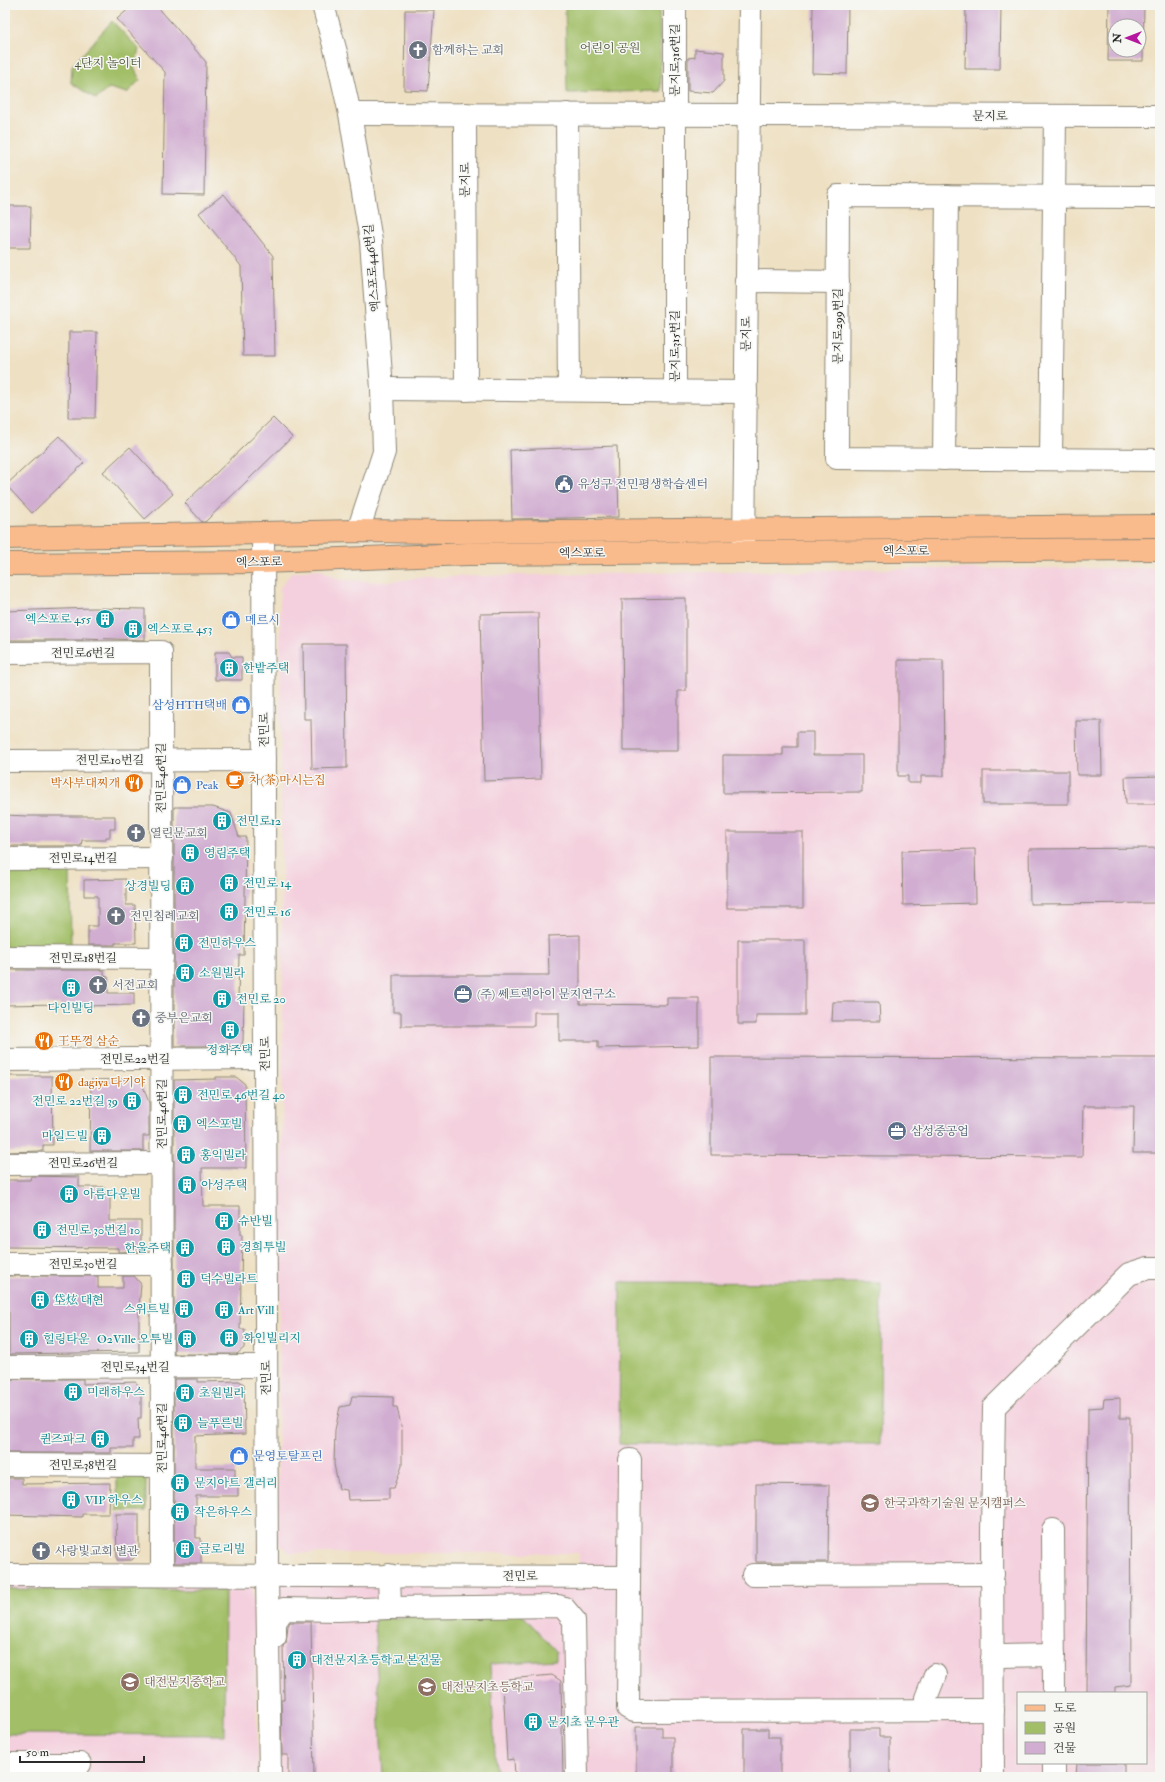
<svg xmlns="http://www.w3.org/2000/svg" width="1165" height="1782" viewBox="0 0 1165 1782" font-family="'IM FELL Double Pica','Noto Serif KR',serif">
	<rect width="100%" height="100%" fill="#f6f6f2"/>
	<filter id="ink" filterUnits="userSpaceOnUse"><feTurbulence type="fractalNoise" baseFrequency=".025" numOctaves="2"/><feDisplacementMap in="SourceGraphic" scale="8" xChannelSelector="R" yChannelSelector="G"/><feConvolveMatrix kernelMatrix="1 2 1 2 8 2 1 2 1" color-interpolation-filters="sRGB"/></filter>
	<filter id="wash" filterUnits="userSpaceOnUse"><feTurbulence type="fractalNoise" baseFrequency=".012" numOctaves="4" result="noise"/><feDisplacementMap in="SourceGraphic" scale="16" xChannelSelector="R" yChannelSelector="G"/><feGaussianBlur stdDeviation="0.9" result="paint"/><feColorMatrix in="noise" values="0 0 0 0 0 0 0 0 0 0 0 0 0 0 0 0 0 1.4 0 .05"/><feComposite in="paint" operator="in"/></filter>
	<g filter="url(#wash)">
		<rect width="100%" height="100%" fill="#eee0c2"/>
		<g fill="#f4cfdd" fill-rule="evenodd">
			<path d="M 1160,568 L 1160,1777 L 274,1777 L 275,1582 L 579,1581 L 579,1553 L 291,1553 L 277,1542 L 283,1054 L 280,588 L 291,573 L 319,569 L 340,580 L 387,582 L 418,578 L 474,576 L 897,569 ZM 1018,1693 L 1146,1693 L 1146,1763 L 1018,1763 Z"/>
			<polygon points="164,1576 253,1587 258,1777 5,1777 5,1577"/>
		</g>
		<g fill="#a2bf67" stroke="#667549">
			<polygon points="565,5 659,5 661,91 567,93"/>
			<polygon points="112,21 139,49 134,68 140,80 127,93 109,88 96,99 71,83 72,66"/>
			<polygon points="70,866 71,950 5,951 5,867"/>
			<polygon points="620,1282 881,1283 880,1444 619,1444"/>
			<polygon points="117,1468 139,1470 146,1477 146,1511 117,1511"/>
			<polygon points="5,1589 225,1590 224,1735 5,1734"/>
			<polygon points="519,1611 556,1651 556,1660 490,1664 496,1771 383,1777 374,1619"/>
		</g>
		<g id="blocks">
			<g fill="#d1aed1" fill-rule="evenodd">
				<polygon points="133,5 156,5 206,62 204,195 163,194 165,72 117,19"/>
				<polygon points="813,5 848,5 847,74 812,73"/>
				<polygon points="966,5 1001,5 1000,69 965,69"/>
				<path d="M 1109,5 L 1144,5 L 1143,61 L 1108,61 ZM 1115,26 L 1139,26 L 1139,50 L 1115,50 Z"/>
				<polygon points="405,10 434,10 428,91 404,90"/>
				<polygon points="695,49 724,52 724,81 713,93 688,91 688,58 695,57"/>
				<polygon points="224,194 273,256 275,356 243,356 241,266 199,213"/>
				<polygon points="5,206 31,206 30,248 5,248"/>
				<polygon points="69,332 97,332 95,418 68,418"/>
				<polygon points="273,418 292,437 205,522 202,522 185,503"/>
				<polygon points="59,436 84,463 32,513 6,485"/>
				<polygon points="617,446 619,517 512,519 510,450"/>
				<polygon points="130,447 173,494 145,519 103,472"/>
				<polygon points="686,598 686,691 678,691 678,751 623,751 622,599"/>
				<polygon points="93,608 145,609 145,640 83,638 83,640 5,640 5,611"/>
				<polygon points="538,613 541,779 484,781 480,614"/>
				<polygon points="303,644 346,644 347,768 312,769 311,719 304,719"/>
				<polygon points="215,652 229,652 232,657 242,657 242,680 215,680"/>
				<polygon points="898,660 943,660 944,776 921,776 921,783 908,783 908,776 898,776"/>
				<polygon points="1076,721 1101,721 1102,775 1077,775"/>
				<polygon points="797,732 813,732 813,755 862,755 862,792 723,793 723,755 783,755 783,747 797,747"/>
				<rect x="983" y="771" width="85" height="33"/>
				<polygon points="1160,776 1160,804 1126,804 1125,777"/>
				<polygon points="174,807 213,807 231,813 239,837 246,837 244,955 239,955 238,1001 244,1001 243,1041 241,1046 174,1046"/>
				<polygon points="5,815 27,816 115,816 115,829 110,829 110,837 106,837 106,840 82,840 81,846 5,846"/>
				<rect x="727" y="832" width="76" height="76"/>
				<polygon points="1160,848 1160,903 1030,904 1029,849"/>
				<polygon points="975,849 976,903 903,905 902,851"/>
				<polygon points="126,879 126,905 135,905 136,943 115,943 115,945 88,945 88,926 98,926 98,896 84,896 84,880"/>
				<polygon points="580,935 580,1004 667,1005 667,998 699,998 699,1046 598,1048 598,1041 559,1041 559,1012 534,1012 534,1026 401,1026 401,1012 393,1012 393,975 549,975 548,936"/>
				<polygon points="738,940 805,940 805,1015 756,1015 756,1024 738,1024"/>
				<polygon points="5,970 104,970 104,976 108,977 108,993 134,993 134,1005 82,1006 60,1006 60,1004 5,1005"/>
				<polygon points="833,1002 879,1002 880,1021 832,1021"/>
				<polygon points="711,1057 1160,1058 1160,1153 1133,1153 1134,1106 1083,1106 1082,1157 711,1155"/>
				<polygon points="5,1076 52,1076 53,1145 43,1145 43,1151 5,1152"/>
				<polygon points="216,1077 236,1077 245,1084 246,1168 202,1168 203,1206 240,1206 240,1235 242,1235 240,1329 245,1329 244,1348 237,1354 174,1354 174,1080 216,1079"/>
				<polygon points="136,1079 142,1083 149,1103 149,1136 143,1136 143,1151 90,1151 91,1080"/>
				<polygon points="31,1176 79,1177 79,1187 104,1187 104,1193 110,1193 110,1221 141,1221 141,1251 118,1252 118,1248 5,1247 5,1180 30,1180"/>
				<polygon points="5,1276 98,1276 98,1288 123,1288 123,1276 134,1276 141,1284 139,1308 139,1352 9,1354 9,1312 5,1312"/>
				<polygon points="5,1379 83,1379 83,1384 135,1382 141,1387 141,1418 138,1418 139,1439 133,1439 133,1448 111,1448 111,1453 5,1453"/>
				<polygon points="174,1379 198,1379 198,1382 239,1381 244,1384 245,1434 195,1436 195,1468 235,1468 235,1482 238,1484 238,1496 196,1496 196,1538 201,1538 201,1563 174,1563"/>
				<polygon points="352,1396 393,1397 393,1407 397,1407 402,1430 402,1466 394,1488 389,1488 389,1499 348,1500 347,1490 339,1489 334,1464 335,1430 340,1407 350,1405"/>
				<polygon points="1120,1398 1120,1418 1130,1418 1131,1685 1115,1687 1115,1693 1086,1693 1088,1408 1103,1407 1104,1399"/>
				<polygon points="5,1478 22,1478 22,1484 110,1483 109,1514 82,1514 82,1517 5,1515"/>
				<polygon points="756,1484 829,1485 828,1562 756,1562"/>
				<polygon points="116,1514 139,1514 139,1552 132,1560 117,1560"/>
				<polygon points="290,1622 311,1622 314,1777 288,1777 288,1755 282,1755 281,1700 284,1700 283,1646 286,1643 288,1626"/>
				<polygon points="552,1675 561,1681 563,1777 515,1777 514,1759 507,1760 503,1685 508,1684 508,1679"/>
				<polygon points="636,1727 662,1727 662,1737 673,1737 673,1777 636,1777"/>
				<polygon points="744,1729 768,1729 768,1737 780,1737 780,1777 744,1777"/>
				<polygon points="850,1729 879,1729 879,1737 890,1737 890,1777 850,1777"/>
				<polygon points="1077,1763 1124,1763 1124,1777 1076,1777"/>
			</g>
		</g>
	</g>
	<g filter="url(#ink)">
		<use href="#blocks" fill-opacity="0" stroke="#8c8676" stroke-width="1"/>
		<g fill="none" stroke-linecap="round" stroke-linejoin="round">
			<g stroke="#8c8676" stroke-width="24">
				<g id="minor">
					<polyline points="323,5 337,56 350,114 371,241 382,389 384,452 358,531"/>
					<polyline points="675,5 675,391"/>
					<polyline points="350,114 1160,116"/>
					<polyline points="465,114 466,390"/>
					<polyline points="567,114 569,390"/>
					<polyline points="1160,197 838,196 837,458 1160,460"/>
					<polyline points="746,281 838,282"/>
					<polyline points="382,389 746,392"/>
					<polyline points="944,459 947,196"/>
					<polyline points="1051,459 1055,116"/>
					<polyline points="263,533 267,1575 270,1777"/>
					<polyline points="744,549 750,5"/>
					<polyline points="5,653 161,652 162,1575"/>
					<polyline points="5,761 264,760"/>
					<polyline points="5,859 162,858"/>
					<polyline points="5,957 162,958"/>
					<polyline points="5,1060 265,1058"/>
					<polyline points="5,1164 162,1163"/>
					<polyline points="5,1264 162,1264"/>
					<polyline points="5,1367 266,1366"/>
					<polyline points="630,1460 628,1708 634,1711 993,1710"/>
					<polyline points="5,1465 162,1466"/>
					<polyline points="1053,1530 1054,1693"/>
					<polyline points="5,1575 629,1577"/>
					<polyline points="753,1575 993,1574"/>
					<polyline points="390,1608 558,1606 564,1608 574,1620 577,1777"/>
					<polyline points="275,1637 275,1622 284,1609 338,1610 390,1608 389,1575"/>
					<polyline points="992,1659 1002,1656 1054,1655"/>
					<polyline points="926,1710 926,1698 935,1675"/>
					<polyline points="5,1764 80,1764"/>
					<polyline points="993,1777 992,1533 994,1407 1129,1274 1148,1268 1160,1268"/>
					<polyline points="1054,1777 1054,1763"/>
				</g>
			</g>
			<g stroke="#8c8676" stroke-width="24">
				<g id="major">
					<polyline points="5,538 358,531 455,532 1160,526"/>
					<polyline points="5,564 263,562 468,554 1160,549"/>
				</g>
			</g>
			<use href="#minor" stroke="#fff" stroke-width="22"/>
			<use href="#major" stroke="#fabb8c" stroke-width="22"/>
		</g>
	</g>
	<defs>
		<g id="church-disc" transform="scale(1)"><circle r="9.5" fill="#6b7280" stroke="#f6f6f2"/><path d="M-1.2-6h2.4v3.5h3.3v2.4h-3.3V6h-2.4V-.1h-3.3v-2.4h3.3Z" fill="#fff"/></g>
		<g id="civic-disc" transform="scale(1)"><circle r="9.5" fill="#5c6f8a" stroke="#f6f6f2"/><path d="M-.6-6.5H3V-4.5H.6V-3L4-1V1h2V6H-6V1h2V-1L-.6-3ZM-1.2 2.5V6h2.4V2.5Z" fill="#fff"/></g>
		<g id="building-disc" transform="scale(1)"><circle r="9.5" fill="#0f9aa8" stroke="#f6f6f2"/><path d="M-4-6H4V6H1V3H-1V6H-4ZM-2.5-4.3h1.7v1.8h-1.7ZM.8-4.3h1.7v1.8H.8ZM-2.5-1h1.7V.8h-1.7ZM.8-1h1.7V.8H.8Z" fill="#fff"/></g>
		<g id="shop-disc" transform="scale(1)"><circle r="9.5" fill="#3f7fe0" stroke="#f6f6f2"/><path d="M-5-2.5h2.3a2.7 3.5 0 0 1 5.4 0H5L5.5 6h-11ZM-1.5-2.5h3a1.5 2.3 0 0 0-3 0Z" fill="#fff"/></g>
		<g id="cafe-disc" transform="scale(1)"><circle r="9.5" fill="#e8710a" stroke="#f6f6f2"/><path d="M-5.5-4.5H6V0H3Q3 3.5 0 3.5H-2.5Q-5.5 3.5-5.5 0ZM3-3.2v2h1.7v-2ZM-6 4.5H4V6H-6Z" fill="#fff"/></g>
		<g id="restaurant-disc" transform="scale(1)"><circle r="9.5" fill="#e8710a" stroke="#f6f6f2"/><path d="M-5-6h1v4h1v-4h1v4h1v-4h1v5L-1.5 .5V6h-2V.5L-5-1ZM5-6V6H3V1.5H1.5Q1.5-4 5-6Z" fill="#fff"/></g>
		<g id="office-disc" transform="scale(1)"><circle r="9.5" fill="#5c6f8a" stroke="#f6f6f2"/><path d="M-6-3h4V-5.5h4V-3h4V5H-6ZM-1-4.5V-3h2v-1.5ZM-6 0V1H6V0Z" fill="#fff"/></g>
		<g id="university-disc" transform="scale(1)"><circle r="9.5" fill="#8d6e63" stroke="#f6f6f2"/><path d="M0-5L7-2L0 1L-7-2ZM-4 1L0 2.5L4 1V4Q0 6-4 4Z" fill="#fff"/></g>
		<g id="school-disc" transform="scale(1)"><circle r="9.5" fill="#8d6e63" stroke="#f6f6f2"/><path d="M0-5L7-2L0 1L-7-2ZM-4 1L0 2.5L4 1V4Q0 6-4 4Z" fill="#fff"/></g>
	</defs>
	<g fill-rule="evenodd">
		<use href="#church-disc" x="418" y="50"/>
		<use href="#civic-disc" x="564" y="484"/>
		<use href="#building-disc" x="105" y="619"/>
		<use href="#shop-disc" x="231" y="620"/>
		<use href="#building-disc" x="133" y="629"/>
		<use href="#building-disc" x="229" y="668"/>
		<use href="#shop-disc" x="241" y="705"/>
		<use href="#cafe-disc" x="235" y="780"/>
		<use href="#restaurant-disc" x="134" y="783"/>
		<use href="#shop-disc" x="182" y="785"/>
		<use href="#building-disc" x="222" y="821"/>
		<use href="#church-disc" x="136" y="833"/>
		<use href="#building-disc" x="190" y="853"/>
		<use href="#building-disc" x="229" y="883"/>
		<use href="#building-disc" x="185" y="886"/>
		<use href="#building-disc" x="229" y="912"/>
		<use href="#church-disc" x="116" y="916"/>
		<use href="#building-disc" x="184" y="943"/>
		<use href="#building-disc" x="185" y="973"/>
		<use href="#church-disc" x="98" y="985"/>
		<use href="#building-disc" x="71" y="988"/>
		<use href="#office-disc" x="463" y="994"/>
		<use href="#building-disc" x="222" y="999"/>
		<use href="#church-disc" x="141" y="1018"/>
		<use href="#building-disc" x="230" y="1030"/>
		<use href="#restaurant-disc" x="44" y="1041"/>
		<use href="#restaurant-disc" x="64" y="1082"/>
		<use href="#building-disc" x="183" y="1095"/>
		<use href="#building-disc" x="132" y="1101"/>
		<use href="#building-disc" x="182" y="1124"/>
		<use href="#office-disc" x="897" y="1131"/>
		<use href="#building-disc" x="102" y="1136"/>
		<use href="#building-disc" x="186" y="1155"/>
		<use href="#building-disc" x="187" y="1185"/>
		<use href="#building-disc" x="69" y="1194"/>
		<use href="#building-disc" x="224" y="1221"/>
		<use href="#building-disc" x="42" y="1230"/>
		<use href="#building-disc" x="226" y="1247"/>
		<use href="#building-disc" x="185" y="1248"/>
		<use href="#building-disc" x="186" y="1279"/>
		<use href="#building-disc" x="40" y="1300"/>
		<use href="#building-disc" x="184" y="1309"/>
		<use href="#building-disc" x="224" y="1310"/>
		<use href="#building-disc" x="229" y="1338"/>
		<use href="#building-disc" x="29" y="1339"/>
		<use href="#building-disc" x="187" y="1339"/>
		<use href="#building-disc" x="73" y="1392"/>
		<use href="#building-disc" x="185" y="1393"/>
		<use href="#building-disc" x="183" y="1423"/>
		<use href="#building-disc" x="100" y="1439"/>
		<use href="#shop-disc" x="239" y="1456"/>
		<use href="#building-disc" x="180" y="1483"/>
		<use href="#building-disc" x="71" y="1500"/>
		<use href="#university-disc" x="870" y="1503"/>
		<use href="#building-disc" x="180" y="1512"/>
		<use href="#building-disc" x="185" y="1549"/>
		<use href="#church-disc" x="41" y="1551"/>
		<use href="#building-disc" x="297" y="1660"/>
		<use href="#school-disc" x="130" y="1682"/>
		<use href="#school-disc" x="427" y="1687"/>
		<use href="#building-disc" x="533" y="1722"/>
	</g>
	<g text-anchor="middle" stroke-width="3" stroke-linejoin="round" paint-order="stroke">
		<g font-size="12" fill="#4f573d" stroke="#f6f6f2">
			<text x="610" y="52">어린이 공원</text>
			<text x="108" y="67">4단지 놀이터</text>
		</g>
		<g font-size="12" fill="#5b616d" stroke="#f6f6f2" text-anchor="start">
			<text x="432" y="54">함께하는 교회</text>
			<text x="150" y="837">열린문교회</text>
			<text x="130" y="920">전민침례교회</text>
			<text x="112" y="989">서전교회</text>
			<text x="155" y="1022">중부은교회</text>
			<text x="55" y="1555">사랑빛교회 별관</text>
		</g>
		<g font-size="12" fill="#2b2b2b" stroke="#f6f6f2">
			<text transform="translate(675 60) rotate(-90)" y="4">문지로316번길</text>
			<text x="990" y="120">문지로</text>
			<text transform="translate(465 180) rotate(-90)" y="4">문지로</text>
			<text transform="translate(372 268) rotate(-95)" y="4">엑스포로446번길</text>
			<text transform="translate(838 326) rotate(-90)" y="4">문지로299번길</text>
			<text transform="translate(746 334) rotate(-90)" y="4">문지로</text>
			<text transform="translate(675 346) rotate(-90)" y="4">문지로315번길</text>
			<text x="906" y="555">엑스포로</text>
			<text x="582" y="557">엑스포로</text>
			<text transform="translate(259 562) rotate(-1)" y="4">엑스포로</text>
			<text x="83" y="657">전민로6번길</text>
			<text transform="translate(264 730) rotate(-90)" y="4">전민로</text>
			<text x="110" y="764">전민로10번길</text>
			<text transform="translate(161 778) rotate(-90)" y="4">전민로46번길</text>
			<text x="83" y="862">전민로14번길</text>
			<text x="83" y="962">전민로18번길</text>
			<text transform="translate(265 1054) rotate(-90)" y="4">전민로</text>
			<text x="135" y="1063">전민로22번길</text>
			<text transform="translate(162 1114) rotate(-90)" y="4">전민로46번길</text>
			<text x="83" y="1167">전민로26번길</text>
			<text x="83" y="1268">전민로30번길</text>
			<text x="135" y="1371">전민로34번길</text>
			<text transform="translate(266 1378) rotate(-90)" y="4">전민로</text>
			<text transform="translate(162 1438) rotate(-90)" y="4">전민로46번길</text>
			<text x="83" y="1469">전민로38번길</text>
			<text x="520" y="1580">전민로</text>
		</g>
		<g font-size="12" fill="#4e5e75" stroke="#f6f6f2" text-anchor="start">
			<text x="578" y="488">유성구 전민평생학습센터</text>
			<text x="477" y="998">(주) 쎄트렉아이 문지연구소</text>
			<text x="911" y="1135">삼성중공업</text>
		</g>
		<g font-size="12" fill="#0d838f" stroke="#f6f6f2" text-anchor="start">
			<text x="91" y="623" text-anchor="end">엑스포로 455</text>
			<text x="147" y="633">엑스포로 453</text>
			<text x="243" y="672">한밭주택</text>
			<text x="236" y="825">전민로12</text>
			<text x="204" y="857">영림주택</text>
			<text x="243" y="887">전민로 14</text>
			<text x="171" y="890" text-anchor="end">상경빌딩</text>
			<text x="243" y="916">전민로 16</text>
			<text x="198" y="947">전민하우스</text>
			<text x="199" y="977">소원빌라</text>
			<text x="236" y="1003">전민로 20</text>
			<text x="71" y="1012" text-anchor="middle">다인빌딩</text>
			<text x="230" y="1054" text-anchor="middle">정화주택</text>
			<text x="197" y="1099">전민로 46번길 40</text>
			<text x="118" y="1105" text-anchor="end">전민로 22번길 39</text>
			<text x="196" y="1128">엑스포빌</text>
			<text x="88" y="1140" text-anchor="end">마일드빌</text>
			<text x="200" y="1159">홍익빌라</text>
			<text x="201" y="1189">아성주택</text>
			<text x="83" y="1198">아름다운빌</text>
			<text x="238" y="1225">슈반빌</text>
			<text x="56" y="1234">전민로 30번길 10</text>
			<text x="240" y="1251">경희투빌</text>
			<text x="171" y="1252" text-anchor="end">한울주택</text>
			<text x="200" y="1283">덕수빌라트</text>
			<text x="54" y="1304">垈炫 대현</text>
			<text x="170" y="1313" text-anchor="end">스위트빌</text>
			<text x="238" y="1314">Art Vill</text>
			<text x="243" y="1342">화인빌리지</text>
			<text x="43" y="1343">힐링타운</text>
			<text x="173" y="1343" text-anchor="end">O2Ville 오투빌</text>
			<text x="87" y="1396">미래하우스</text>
			<text x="199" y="1397">초원빌라</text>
			<text x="197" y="1427">늘푸른빌</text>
			<text x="86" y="1443" text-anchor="end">퀸즈파크</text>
			<text x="194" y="1487">문지아트 갤러리</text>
			<text x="85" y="1504">VIP 하우스</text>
			<text x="194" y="1516">작은하우스</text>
			<text x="199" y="1553">글로리빌</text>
			<text x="311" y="1664">대전문지초등학교 본건물</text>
			<text x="547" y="1726">문지초 문우관</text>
		</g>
		<g font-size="12" fill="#366cbe" stroke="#f6f6f2" text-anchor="start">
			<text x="245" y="624">메르시</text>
			<text x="227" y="709" text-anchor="end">삼성HTH택배</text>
			<text x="196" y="789">Peak</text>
			<text x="253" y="1460">문영토탈프린</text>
		</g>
		<g font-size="12" fill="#c56008" stroke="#f6f6f2" text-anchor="start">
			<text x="249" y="784">차(茶)마시는집</text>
			<text x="120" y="787" text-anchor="end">박사부대찌개</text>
			<text x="58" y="1045">王뚜껑 삼순</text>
			<text x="78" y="1086">dagiya 다기야</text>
		</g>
		<g font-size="12" fill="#785e54" stroke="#f6f6f2" text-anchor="start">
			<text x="884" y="1507">한국과학기술원 문지캠퍼스</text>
			<text x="144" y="1686">대전문지중학교</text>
			<text x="441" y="1691">대전문지초등학교</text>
		</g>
	</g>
	<rect width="1165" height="1782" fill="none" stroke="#f6f6f2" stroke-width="20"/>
	<rect x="1017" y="1692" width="130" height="72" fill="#f6f6f2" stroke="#a5a5a2"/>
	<rect x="1025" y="1705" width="20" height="6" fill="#fabb8c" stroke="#a5a5a2"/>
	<text x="1053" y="1712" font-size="12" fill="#2b2b2b">도로</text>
	<rect x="1025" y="1722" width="20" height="12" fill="#a2bf67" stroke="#a5a5a2"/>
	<text x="1053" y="1732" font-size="12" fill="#2b2b2b">공원</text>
	<rect x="1025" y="1742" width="20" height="12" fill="#d1aed1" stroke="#a5a5a2"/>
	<text x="1053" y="1752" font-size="12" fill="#2b2b2b">건물</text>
	<g transform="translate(1127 38) rotate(270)"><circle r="19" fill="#f6f6f2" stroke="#a5a5a2"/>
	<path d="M0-3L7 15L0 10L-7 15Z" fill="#b5179e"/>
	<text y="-6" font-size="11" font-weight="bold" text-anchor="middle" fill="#2b2b2b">N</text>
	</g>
	<path d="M20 1756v6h124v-6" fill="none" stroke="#2b2b2b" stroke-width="2"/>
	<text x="26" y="1756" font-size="12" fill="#2b2b2b" stroke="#f6f6f2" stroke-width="3" paint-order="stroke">50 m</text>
</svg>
